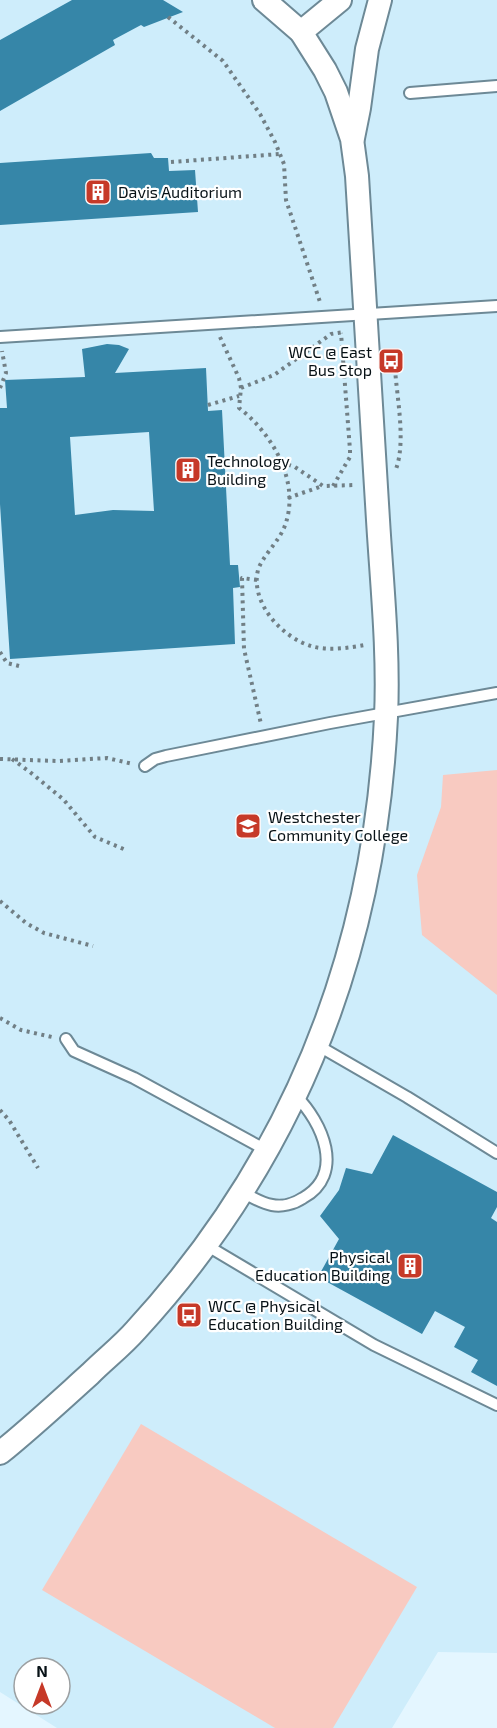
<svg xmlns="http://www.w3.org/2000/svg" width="497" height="1728" viewBox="0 0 497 1728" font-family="'Exo 2',sans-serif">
	<rect width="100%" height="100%" fill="#e4f6ff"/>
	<path fill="#ceedfb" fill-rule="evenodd" d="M 0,0 L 497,0 L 497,1653 L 438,1652 L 392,1728 L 57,1728 L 0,1692 ZM 24,1668 L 60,1668 L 60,1704 L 24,1704 Z"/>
	<g fill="#f8cac1">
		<polygon points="497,770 497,995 422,935 417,875 441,807 443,775"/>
		<polygon points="141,1424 417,1587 333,1728 275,1728 42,1590"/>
	</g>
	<g fill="#3686a8" fill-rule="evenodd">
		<polygon points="72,0 163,0 183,12 144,27 141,25 113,40 115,45 0,111 0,40"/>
		<polygon points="151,153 154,158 168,158 169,171 195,170 198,212 0,225 0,163"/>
		<path d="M 107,344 L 119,345 L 129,349 L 115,373 L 206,368 L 208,411 L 222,410 L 230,565 L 238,565 L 240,587 L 233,588 L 235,644 L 10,659 L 0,504 L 0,408 L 7,408 L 5,380 L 85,377 L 82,349 ZM 149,432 L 154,511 L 113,510 L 75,515 L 70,437 Z"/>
		<polygon points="393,1135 497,1192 497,1207 491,1218 497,1222 497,1386 471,1372 478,1360 454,1347 465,1327 435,1311 422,1334 318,1277 339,1239 320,1216 339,1190 346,1168 372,1174"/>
	</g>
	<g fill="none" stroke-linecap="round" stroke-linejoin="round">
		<g stroke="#6d8996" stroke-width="14">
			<g id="lane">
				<polyline points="410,93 497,86"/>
				<polyline points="0,337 497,306"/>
				<polyline points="145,766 155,759 166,756 330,723 497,693"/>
				<polyline points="66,1039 74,1051 134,1078 266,1150"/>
				<polyline points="317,1045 407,1097 497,1153"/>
				<path d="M 242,1192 C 252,1197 261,1203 272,1205 C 282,1207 294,1204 303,1198 C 346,1174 322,1122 296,1096"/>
				<polyline points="206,1245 374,1345 497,1405"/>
			</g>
		</g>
		<g stroke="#6d8996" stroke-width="26">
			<g id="street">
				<polyline points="301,32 340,0"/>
				<polyline points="353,138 359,108 367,49 380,0"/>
				<path d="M 0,1453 C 31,1428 60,1401 90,1374 C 105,1359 122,1346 136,1330 C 295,1157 375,951 386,717 C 389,652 382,586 378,520 C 372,406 364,291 357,176 L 352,139 L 336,92 L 325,70 L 301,32 L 264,0"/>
			</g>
		</g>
		<g stroke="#717f85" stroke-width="4" stroke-dasharray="3 4.5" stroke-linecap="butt">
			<polyline points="168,17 223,61 260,114 275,142 284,164 286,200 320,302"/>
			<polyline points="171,162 280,154"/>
			<path d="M 220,337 L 239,378 L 241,388 L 239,408 C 273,434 302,484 284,528 C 278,542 262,557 258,570 C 250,602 281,637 311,646 C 327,651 349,648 365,645"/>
			<path d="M 389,363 L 395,369 C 397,398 406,442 396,469"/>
			<polyline points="0,388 6,373 2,351"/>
			<polyline points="241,388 274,375 331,334 344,332"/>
			<polyline points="208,405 239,396"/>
			<polyline points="281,462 295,467 323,486 356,485"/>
			<polyline points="333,486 350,457 350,450 341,333"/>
			<polyline points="288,498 322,486"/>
			<polyline points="257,580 242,578 244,649 261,724"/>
			<polyline points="0,652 7,663 19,666"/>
			<polyline points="0,759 58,761 107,758 133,764"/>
			<polyline points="12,759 30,772 63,799 95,837 126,850"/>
			<polyline points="0,901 26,923 44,933 93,946"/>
			<polyline points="0,1018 21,1030 52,1037"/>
			<polyline points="0,1110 9,1120 38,1168"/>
		</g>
		<use href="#lane" stroke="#fff" stroke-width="10"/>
		<use href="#street" stroke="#fff" stroke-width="22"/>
	</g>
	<defs>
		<g id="building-square" transform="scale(1.35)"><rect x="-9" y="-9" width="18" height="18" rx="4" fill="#c63928" stroke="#fff"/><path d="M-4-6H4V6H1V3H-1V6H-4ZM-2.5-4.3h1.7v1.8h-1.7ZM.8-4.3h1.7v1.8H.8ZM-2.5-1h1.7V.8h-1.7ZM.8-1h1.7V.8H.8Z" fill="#fff"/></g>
		<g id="bus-square" transform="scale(1.35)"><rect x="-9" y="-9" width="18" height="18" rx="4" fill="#c63928" stroke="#fff"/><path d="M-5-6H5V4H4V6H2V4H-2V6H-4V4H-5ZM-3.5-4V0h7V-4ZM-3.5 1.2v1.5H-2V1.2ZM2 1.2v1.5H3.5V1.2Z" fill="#fff"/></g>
		<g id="university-square" transform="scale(1.35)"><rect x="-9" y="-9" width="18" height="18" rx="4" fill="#c63928" stroke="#fff"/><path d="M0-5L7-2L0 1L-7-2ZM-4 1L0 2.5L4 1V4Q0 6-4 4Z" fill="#fff"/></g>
	</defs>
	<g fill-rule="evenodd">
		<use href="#building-square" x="98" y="192"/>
		<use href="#bus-square" x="391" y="361"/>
		<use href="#building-square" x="188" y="470"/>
		<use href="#university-square" x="248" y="826"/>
		<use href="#building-square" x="410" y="1266"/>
		<use href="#bus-square" x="189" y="1315"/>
	</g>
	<g text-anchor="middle" stroke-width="4.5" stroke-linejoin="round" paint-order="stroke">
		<g font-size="16" fill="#071116" stroke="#fff" text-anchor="start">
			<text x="118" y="198">Davis Auditorium</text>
			<text x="372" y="358" text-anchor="end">WCC @ East<tspan x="372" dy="18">Bus Stop</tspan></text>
			<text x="207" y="467">Technology<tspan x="207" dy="18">Building</tspan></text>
			<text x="268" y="823">Westchester<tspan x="268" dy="18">Community College</tspan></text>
			<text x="390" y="1263" text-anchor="end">Physical<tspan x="390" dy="18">Education Building</tspan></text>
			<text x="208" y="1312">WCC @ Physical<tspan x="208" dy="18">Education Building</tspan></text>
		</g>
	</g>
	<g transform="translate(42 1686)"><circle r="28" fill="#ffffff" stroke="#9ca0a2" stroke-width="1.5"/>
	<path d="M0-4.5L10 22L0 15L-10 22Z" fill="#c63928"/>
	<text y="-9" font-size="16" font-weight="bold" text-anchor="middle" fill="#071116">N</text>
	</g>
</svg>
